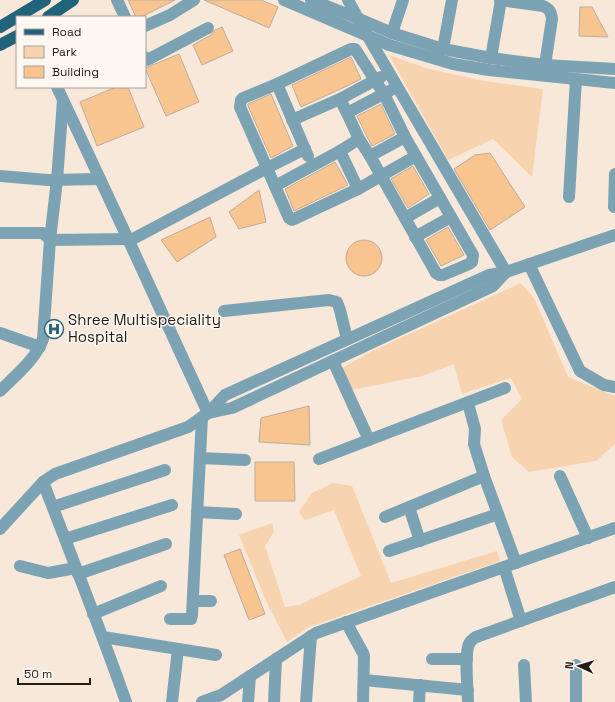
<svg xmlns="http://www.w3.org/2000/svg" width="615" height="702" viewBox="0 0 615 702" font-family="'Space Grotesk',sans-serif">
	<rect width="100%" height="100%" fill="#f8e8d9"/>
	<g fill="#f7d3b0">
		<polygon points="389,55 426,68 478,80 543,89 532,177 493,139 448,160"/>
		<polygon points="521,283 535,300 568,377 615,396 615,444 596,461 529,472 512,457 501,420 522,399 511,378 462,394 454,364 422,376 351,390 342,368 372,351"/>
		<polygon points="333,483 352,486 391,583 497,551 500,561 309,627 287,642 266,601 239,535 272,523 274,532 265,546 285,607 299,605 361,576 334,510 305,520 299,512 312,493"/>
	</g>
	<g fill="#f8c591" stroke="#bcad9e">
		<polygon points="128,0 175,0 141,17 136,17"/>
		<polygon points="204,0 261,0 278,7 269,28"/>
		<polygon points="580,7 592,7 608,37 579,36"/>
		<polygon points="222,27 233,51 202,65 193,45 211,35 215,30"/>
		<polygon points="179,54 199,102 166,116 145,68"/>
		<polygon points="351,57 361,79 347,86 301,107 292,85"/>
		<polygon points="116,87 128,87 144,127 97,146 80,102"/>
		<polygon points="271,94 293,146 271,158 248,106 248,104"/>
		<polygon points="381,104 395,134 372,146 366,135 357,116"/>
		<polygon points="490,153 525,207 490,230 454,169 475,155"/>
		<polygon points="335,162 348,185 294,211 285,189"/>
		<polygon points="413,166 429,194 408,208 391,179"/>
		<polygon points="259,190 266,222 239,229 229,212"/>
		<polygon points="210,217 216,237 177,262 161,240"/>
		<polygon points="448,227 464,255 441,266 426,240"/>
		<circle cx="364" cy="258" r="18"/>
		<polygon points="309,406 310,445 259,442 261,418"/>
		<polygon points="255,462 294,462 295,501 255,501"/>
		<polygon points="240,549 265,614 249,620 224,555"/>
	</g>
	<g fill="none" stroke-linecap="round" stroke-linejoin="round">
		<g stroke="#7ba3b4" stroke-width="12">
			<polyline points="117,0 125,17"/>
			<polyline points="284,0 389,45 453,64 489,70 615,83"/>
			<polyline points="311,0 357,18 392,33 443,49 491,58 545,65 615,69"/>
			<polyline points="348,0 367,35 506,272"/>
			<path d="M 500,0 L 543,6 C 550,9 551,12 552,19 L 545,65"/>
			<polyline points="145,26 170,15 194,0"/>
			<polyline points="392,33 403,0"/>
			<polyline points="443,49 452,0"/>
			<polyline points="145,57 146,60 149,59 208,28"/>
			<polyline points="491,58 501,0"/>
			<polyline points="277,84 308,156"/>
			<polyline points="57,87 100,179 128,239 208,413"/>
			<polyline points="340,99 347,113 359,139 370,156 436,273 439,275 443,275 469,264 472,262 473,255 405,137 384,94 355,49 351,49 277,84 243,98 241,100 240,107 289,218 292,220 294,219 358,189 416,156"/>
			<polyline points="347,113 391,90"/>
			<polyline points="292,120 340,99 381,77"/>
			<polyline points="340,151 358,189"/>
			<polyline points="370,156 405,137"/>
			<polyline points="0,176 48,180 100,179"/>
			<polyline points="275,186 340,151 359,139"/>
			<polyline points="569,197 576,79"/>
			<polyline points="614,207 615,174"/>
			<polyline points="405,218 440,198"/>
			<polyline points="0,233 43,233 50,240 128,239"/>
			<polyline points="415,237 451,217"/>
			<polyline points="129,241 267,168 305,149"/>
			<polyline points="529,264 580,371 604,385 615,387"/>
			<polyline points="224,311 329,300 337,302 340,310 347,339"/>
			<polyline points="0,333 40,347"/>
			<polyline points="333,361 369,440"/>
			<path d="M 0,391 C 15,376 36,359 43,339 L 50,240 L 57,180 L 63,101"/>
			<polyline points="468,403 475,429 474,444 484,476 516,563"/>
			<polyline points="208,413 232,408 493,286 506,272"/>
			<polyline points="200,458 245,460"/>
			<polyline points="319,459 505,388"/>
			<polyline points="560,476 588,538"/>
			<path d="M 43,482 C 71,555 100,628 126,702"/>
			<polyline points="53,507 165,470"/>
			<polyline points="409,507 420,541"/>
			<polyline points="197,512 236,514"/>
			<polyline points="385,517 484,476"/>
			<polyline points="0,529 43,482 55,474 188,427 208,413 225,395 489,275 506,272 615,235"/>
			<polyline points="65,539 172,505"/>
			<polyline points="389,551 498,514"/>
			<polyline points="20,566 48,573 76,568"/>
			<polyline points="504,567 521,621"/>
			<polyline points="78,574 166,544"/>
			<polyline points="193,601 211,601"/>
			<polyline points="93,614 161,586"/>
			<polyline points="170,619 191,619 192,615 202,417"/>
			<polyline points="346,622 363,653 364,656 363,702"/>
			<polyline points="103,637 216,655"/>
			<polyline points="432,659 467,659"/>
			<polyline points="524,665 526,702"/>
			<polyline points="576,665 576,702"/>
			<polyline points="364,680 468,690"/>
			<polyline points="172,702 178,649"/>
			<polyline points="202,702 221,695 316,633 615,528"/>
			<polyline points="248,702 250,676"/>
			<polyline points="274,702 276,659"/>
			<polyline points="306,702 311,636"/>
			<polyline points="419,702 420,685"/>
			<path d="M 468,702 C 468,688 464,655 469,644 C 471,640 473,639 476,637 L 615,587"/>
		</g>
		<g stroke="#22637c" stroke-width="12">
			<polyline points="48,17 73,0"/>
			<polyline points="0,27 45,0"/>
			<polyline points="0,45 17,36"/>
		</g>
	</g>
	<defs>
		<g id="hospital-ring" transform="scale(1)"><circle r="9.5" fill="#fef7f1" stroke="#2a677e" stroke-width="1.5"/><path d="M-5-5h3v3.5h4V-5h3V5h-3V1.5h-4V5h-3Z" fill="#2a677e"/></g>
	</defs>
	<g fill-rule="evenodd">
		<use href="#hospital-ring" x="54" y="329"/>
	</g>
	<g text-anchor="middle" stroke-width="3" stroke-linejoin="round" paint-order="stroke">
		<g font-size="15" fill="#221d17" stroke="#fef7f1" text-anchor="start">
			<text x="68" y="325">Shree Multispeciality<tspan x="68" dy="17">Hospital</tspan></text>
		</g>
	</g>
	<rect x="16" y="16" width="130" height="72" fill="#fef7f1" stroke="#a6a09a"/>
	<rect x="24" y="29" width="20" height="6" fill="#22637c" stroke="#a6a09a"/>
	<text x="52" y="36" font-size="12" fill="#221d17">Road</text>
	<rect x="24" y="46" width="20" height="12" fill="#f7d3b0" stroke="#a6a09a"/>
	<text x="52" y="56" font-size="12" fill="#221d17">Park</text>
	<rect x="24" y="66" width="20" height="12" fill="#f8c591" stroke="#a6a09a"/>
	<text x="52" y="76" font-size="12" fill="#221d17">Building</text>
	<g transform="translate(579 666) rotate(274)" stroke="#fef7f1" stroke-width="3" paint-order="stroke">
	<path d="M0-3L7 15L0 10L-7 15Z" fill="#221d17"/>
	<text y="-6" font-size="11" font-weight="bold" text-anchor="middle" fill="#221d17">N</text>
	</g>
	<path d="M18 678v6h72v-6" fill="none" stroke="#221d17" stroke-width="2"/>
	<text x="24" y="678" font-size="12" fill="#221d17" stroke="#fef7f1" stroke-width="3" paint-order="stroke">50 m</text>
</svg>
